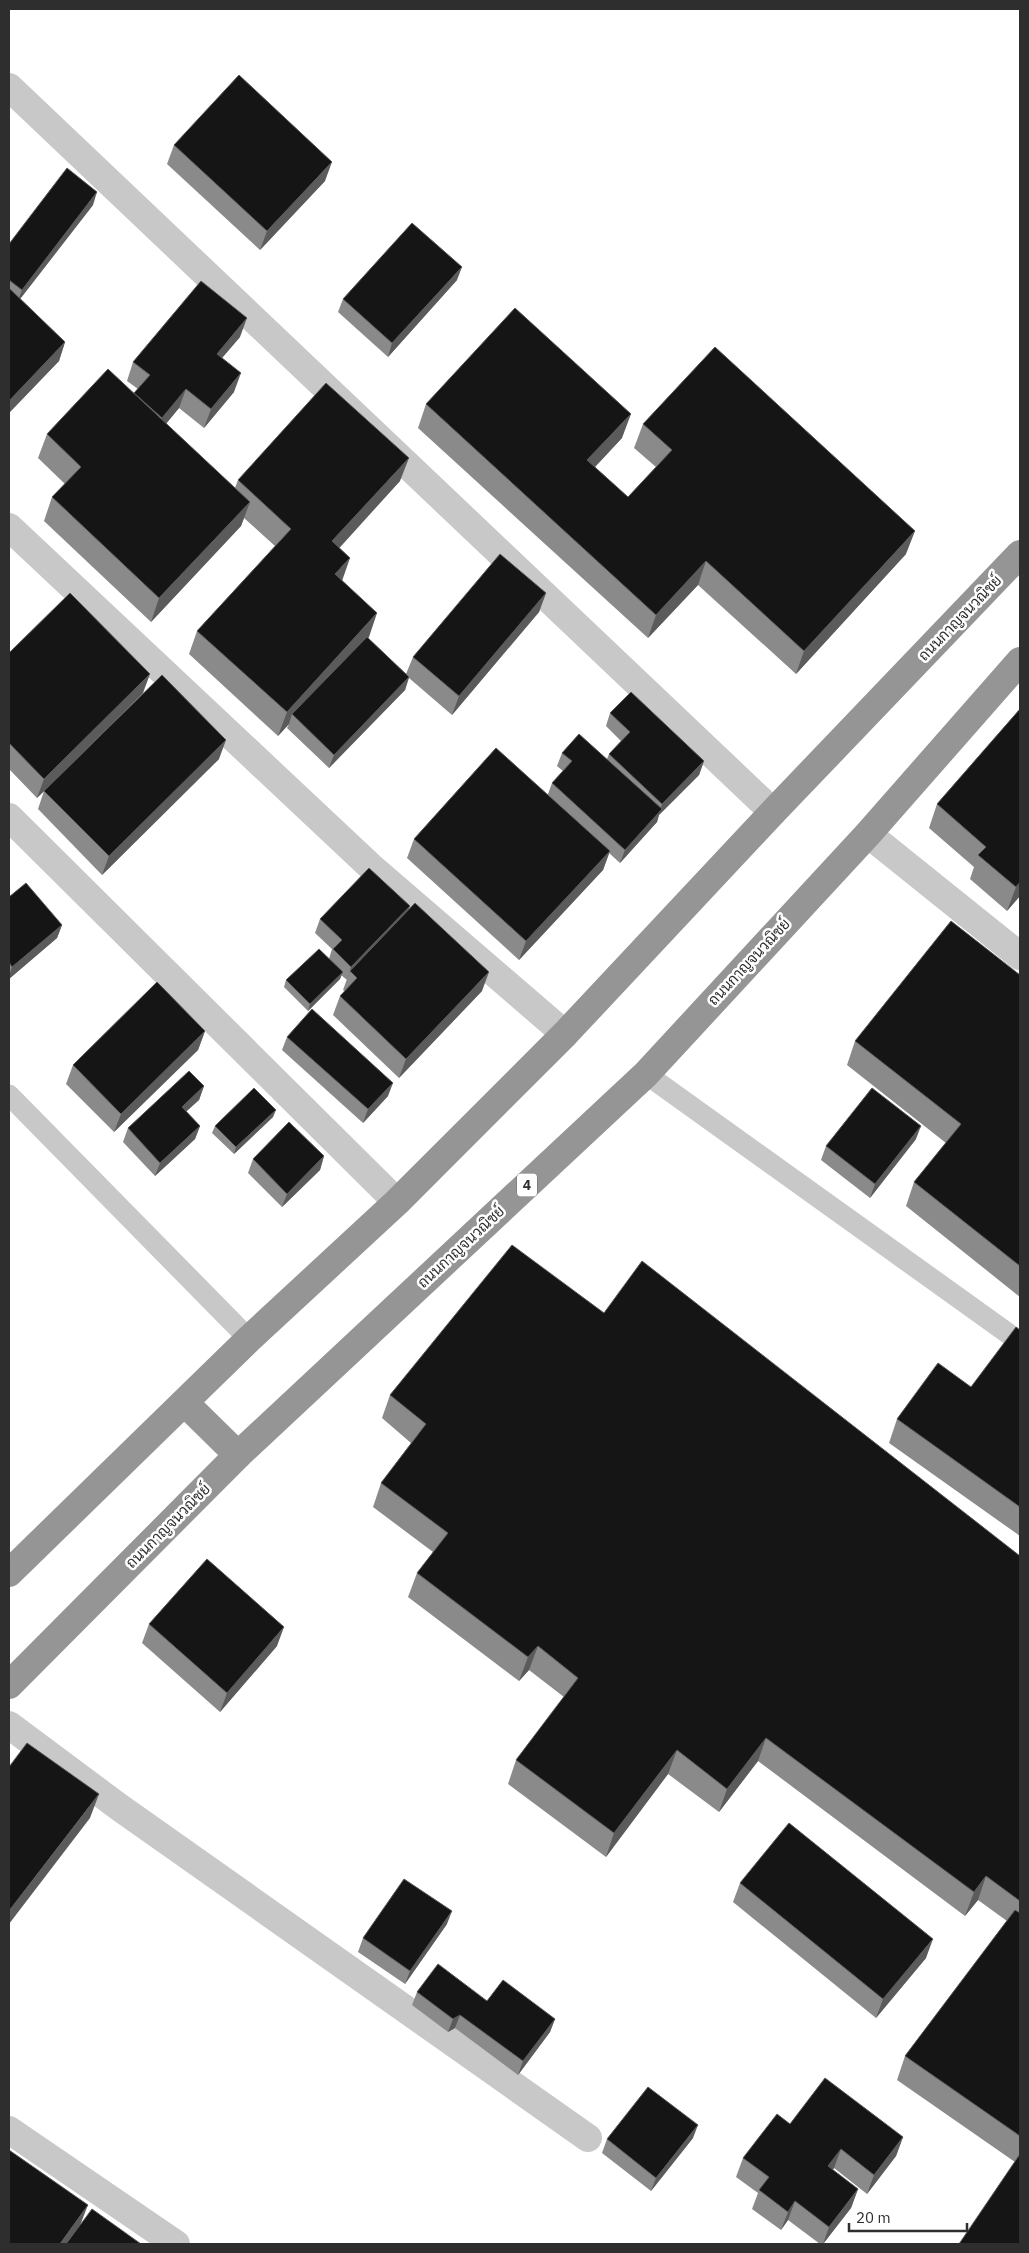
<svg xmlns="http://www.w3.org/2000/svg" width="1029" height="2253" viewBox="0 0 1029 2253" font-family="'IBM Plex Sans',Sarabun,sans-serif">
	<rect width="100%" height="100%" fill="#fff"/>
	<g fill="none" stroke-linecap="round" stroke-linejoin="round">
		<g stroke="#c8c8c8" stroke-width="21">
			<polyline points="646,1074 1020,1342"/>
			<polyline points="9,1095 249,1339"/>
		</g>
		<g stroke="#c8c8c8" stroke-width="28">
			<polyline points="9,87 773,812"/>
			<polyline points="9,527 370,866 565,1034"/>
			<polyline points="9,817 397,1202"/>
			<polyline points="868,834 1020,956"/>
			<polyline points="9,1725 119,1807 588,2138"/>
			<polyline points="9,2130 176,2244"/>
		</g>
		<g stroke="#959595" stroke-width="28">
			<polyline points="185,1403 238,1455"/>
			<polyline points="9,1573 249,1339 397,1202 565,1034 773,812 1020,554"/>
			<polyline points="9,1685 238,1455 646,1074 868,834 1020,661"/>
		</g>
	</g>
	<g fill="#8a8a8a">
		<polygon points="174,145 325,181 260,250 167,164"/>
		<polygon points="93,205 20,299 65,342 59,361 9,413 9,244"/>
		<polygon points="457,280 388,357 338,312 343,299"/>
		<polygon points="240,337 222,358 234,392 204,428 179,408 166,424 235,488 238,480 400,481 339,547 342,581 369,637 368,638 406,674 413,657 546,593 539,612 452,715 409,678 405,690 329,768 287,728 289,724 278,736 189,654 197,631 275,546 244,518 241,526 151,622 44,521 52,497 65,484 38,458 47,434 134,393 138,389 127,381 133,362"/>
		<polygon points="426,404 622,438 595,467 628,497 656,467 634,448 643,424 906,554 796,674 698,585 648,638 418,428"/>
		<polygon points="9,653 143,693 37,798 9,769"/>
		<polygon points="1020,709 1020,896 1007,911 970,879 974,867 929,828 937,804"/>
		<polygon points="610,713 704,761 699,775 659,815 657,822 620,863 609,853 603,870 519,960 407,858 414,839 548,794 552,783 563,771 557,766 562,753 607,759 609,754 621,741 606,726"/>
		<polygon points="219,759 102,875 38,809 44,791"/>
		<polygon points="9,897 62,925 57,938 9,979"/>
		<polygon points="409,910 482,991 399,1078 333,1015 340,996 345,991 343,990 347,979 347,980 341,975 340,979 308,1011 284,987 286,980 329,959 332,949 315,933 320,919"/>
		<polygon points="1020,975 1020,1297 906,1206 914,1182 946,1143 847,1065 855,1041"/>
		<polygon points="205,1031 198,1050 114,1132 66,1084 73,1065"/>
		<polygon points="287,1037 388,1096 363,1123 282,1050"/>
		<polygon points="204,1086 199,1100 186,1111 200,1126 195,1139 155,1176 123,1142 128,1128"/>
		<polygon points="273,1117 234,1154 212,1133 215,1126"/>
		<polygon points="916,1139 870,1198 821,1160 826,1146"/>
		<polygon points="324,1156 320,1170 282,1207 248,1173 253,1159"/>
		<polygon points="604,1313 1020,1556 1020,2244 1015,2162 897,2080 905,2056 1007,1921 978,1900 965,1916 758,1761 719,1812 668,1774 606,1857 508,1784 516,1760 564,1697 529,1670 519,1681 408,1597 417,1573 433,1552 373,1507 381,1483 411,1443 382,1418 390,1395"/>
		<polygon points="1020,1330 1020,1536 889,1443 897,1419 971,1387"/>
		<polygon points="149,1624 277,1646 220,1712 142,1643"/>
		<polygon points="740,1883 926,1958 876,2018 733,1902"/>
		<polygon points="447,1924 405,1984 358,1952 363,1938"/>
		<polygon points="417,1992 487,2001 555,2019 550,2032 518,2075 455,2028 448,2032 412,2005"/>
		<polygon points="790,2124 903,2137 896,2156 867,2194 834,2168 833,2170 858,2189 851,2208 823,2244 820,2244 788,2220 781,2230 752,2209 758,2193 736,2177 743,2158"/>
		<polygon points="693,2138 651,2191 602,2153 607,2139"/>
	</g>
	<g fill="#5b5b5b">
		<polygon points="332,162 325,181 260,250 267,231"/>
		<polygon points="97,192 93,205 17,303 22,290"/>
		<polygon points="462,267 457,280 388,357 392,343"/>
		<polygon points="247,318 240,337 210,372 217,354"/>
		<polygon points="65,342 59,361 9,413 9,401"/>
		<polygon points="241,373 234,392 204,428 211,409"/>
		<polygon points="186,389 179,408 155,437 162,418"/>
		<polygon points="631,414 622,438 579,484 587,460"/>
		<polygon points="409,458 400,481 324,565 332,541"/>
		<polygon points="250,502 241,526 151,622 159,598"/>
		<polygon points="915,531 906,554 796,674 804,651"/>
		<polygon points="350,558 342,581 335,574"/>
		<polygon points="706,561 698,585 648,638 656,615"/>
		<polygon points="546,593 539,612 452,715 459,696"/>
		<polygon points="377,613 369,637 295,717 292,714 289,724 278,736 287,712"/>
		<polygon points="150,674 143,693 37,798 44,779"/>
		<polygon points="409,677 405,690 329,768 334,755"/>
		<polygon points="226,740 219,759 102,875 109,856"/>
		<polygon points="704,761 699,775 659,815 657,822 620,863 625,850 660,811 662,804"/>
		<polygon points="610,851 603,870 519,960 526,941"/>
		<polygon points="1020,882 1020,896 1007,911 1016,887"/>
		<polygon points="410,906 405,919 350,971 347,980 351,967"/>
		<polygon points="62,925 57,938 9,979 9,976 12,967"/>
		<polygon points="343,972 340,979 308,1011 310,1004"/>
		<polygon points="489,972 482,991 399,1078 406,1059"/>
		<polygon points="205,1031 198,1050 114,1132 121,1114"/>
		<polygon points="393,1083 388,1096 363,1123 368,1109"/>
		<polygon points="204,1086 199,1100 177,1120 182,1107"/>
		<polygon points="276,1110 273,1117 234,1154 236,1147"/>
		<polygon points="200,1126 195,1139 155,1176 160,1163"/>
		<polygon points="921,1126 916,1139 870,1198 875,1184"/>
		<polygon points="324,1156 320,1170 282,1207 287,1194"/>
		<polygon points="284,1627 277,1646 220,1712 227,1693"/>
		<polygon points="538,1646 529,1670 519,1681 528,1657"/>
		<polygon points="766,1738 758,1761 719,1812 727,1789"/>
		<polygon points="677,1750 668,1774 606,1857 614,1833"/>
		<polygon points="99,1794 90,1818 9,1924 9,1911"/>
		<polygon points="986,1876 978,1900 965,1916 974,1892"/>
		<polygon points="452,1911 447,1924 405,1984 410,1971"/>
		<polygon points="933,1939 926,1958 876,2018 883,1999"/>
		<polygon points="460,2015 455,2028 448,2032 453,2019"/>
		<polygon points="555,2019 550,2032 518,2075 523,2061"/>
		<polygon points="698,2125 693,2138 651,2191 656,2178"/>
		<polygon points="903,2137 896,2156 867,2194 874,2175"/>
		<polygon points="841,2149 834,2168 821,2185 828,2166"/>
		<polygon points="858,2189 851,2208 823,2244 829,2227"/>
		<polygon points="795,2201 788,2220 781,2230 788,2212"/>
		<polygon points="88,2205 79,2228 68,2244 60,2244"/>
	</g>
	<g fill="#151515" stroke="#5b5b5b">
		<polygon points="239,75 332,162 267,231 174,145"/>
		<polygon points="67,168 97,192 22,290 9,280 9,244"/>
		<polygon points="412,223 462,267 392,343 343,299"/>
		<polygon points="201,281 247,318 217,354 241,373 211,409 186,389 162,418 134,393 150,375 133,362"/>
		<polygon points="9,288 65,342 9,401"/>
		<polygon points="515,308 631,414 587,460 628,497 672,450 643,424 715,347 915,531 804,651 706,561 656,615 426,404"/>
		<polygon points="108,369 250,502 159,598 52,497 81,467 47,434"/>
		<polygon points="326,383 409,458 332,541 350,558 335,574 377,613 287,712 197,631 291,529 238,480"/>
		<polygon points="500,554 546,593 459,696 413,657"/>
		<polygon points="70,593 150,674 44,779 9,743 9,653"/>
		<polygon points="367,637 409,677 334,755 292,714"/>
		<polygon points="162,675 226,740 109,856 44,791"/>
		<polygon points="631,692 704,761 662,804 609,754 630,732 610,713"/>
		<polygon points="1020,709 1020,882 1016,887 978,855 986,847 937,804"/>
		<polygon points="579,734 662,809 625,850 552,783 572,761 562,753"/>
		<polygon points="496,748 610,851 526,941 414,839"/>
		<polygon points="369,868 410,906 351,967 333,949 342,940 320,919"/>
		<polygon points="26,883 62,925 12,967 9,962 9,897"/>
		<polygon points="415,903 489,972 406,1059 340,996 357,978 350,971"/>
		<polygon points="951,921 1020,975 1020,1266 914,1182 961,1124 855,1041"/>
		<polygon points="319,949 343,972 310,1004 286,980"/>
		<polygon points="157,982 205,1031 121,1114 73,1065"/>
		<polygon points="312,1009 393,1083 368,1109 287,1037"/>
		<polygon points="189,1071 204,1086 182,1107 200,1126 160,1163 128,1128"/>
		<polygon points="254,1088 276,1110 236,1147 215,1126"/>
		<polygon points="872,1088 921,1126 875,1184 826,1146"/>
		<polygon points="289,1122 324,1156 287,1194 253,1159"/>
		<polygon points="512,1245 604,1313 642,1261 1020,1556 1020,1901 986,1876 974,1892 766,1738 727,1789 677,1750 614,1833 516,1760 578,1678 538,1646 528,1657 417,1573 448,1533 381,1483 426,1424 390,1395"/>
		<polygon points="1016,1327 1020,1330 1020,1507 897,1419 938,1363 971,1387"/>
		<polygon points="207,1559 284,1627 227,1693 149,1624"/>
		<polygon points="27,1743 99,1794 9,1911 9,1767"/>
		<polygon points="789,1823 933,1939 883,1999 740,1883"/>
		<polygon points="404,1879 452,1911 410,1971 363,1938"/>
		<polygon points="1015,1910 1020,1913 1020,2136 905,2056"/>
		<polygon points="438,1964 487,2001 503,1980 555,2019 523,2061 460,2015 453,2019 417,1992"/>
		<polygon points="825,2078 903,2137 874,2175 841,2149 828,2166 858,2189 829,2227 795,2201 788,2212 759,2190 769,2177 743,2158 777,2114 790,2124"/>
		<polygon points="648,2087 698,2125 656,2178 607,2139"/>
		<polygon points="9,2150 88,2205 60,2244 9,2244"/>
		<polygon points="1020,2154 1020,2244 959,2244"/>
		<polygon points="92,2209 141,2244 66,2244"/>
	</g>
	<g text-anchor="middle" stroke-width="5" stroke-linejoin="round" paint-order="stroke">
		<rect fill="#fff" stroke="#6d6d6d" stroke-width="1" x="517" y="1173.5" width="20" height="23" rx="4"/>
		<g font-size="14" font-weight="bold" fill="#2e2e2e">
			<text x="527" y="1190">4</text>
		</g>
		<g font-size="15" fill="#2e2e2e" stroke="#fff">
			<text transform="translate(960 618) rotate(-46)" y="5">ถนนกาญจนวณิชย์</text>
			<text transform="translate(749 962) rotate(-47)" y="5">ถนนกาญจนวณิชย์</text>
			<text transform="translate(461 1247) rotate(-43)" y="5">ถนนกาญจนวณิชย์</text>
			<text transform="translate(168 1526) rotate(-45)" y="5">ถนนกาญจนวณิชย์</text>
		</g>
	</g>
	<rect width="1029" height="2253" fill="none" stroke="#2e2e2e" stroke-width="20"/>
	<path d="M849 2223v8h118v-8" fill="none" stroke="#2e2e2e" stroke-width="2.5"/>
	<text x="856" y="2223" font-size="15" fill="#2e2e2e" stroke="#ffffff" stroke-width="4" paint-order="stroke">20 m</text>
</svg>
